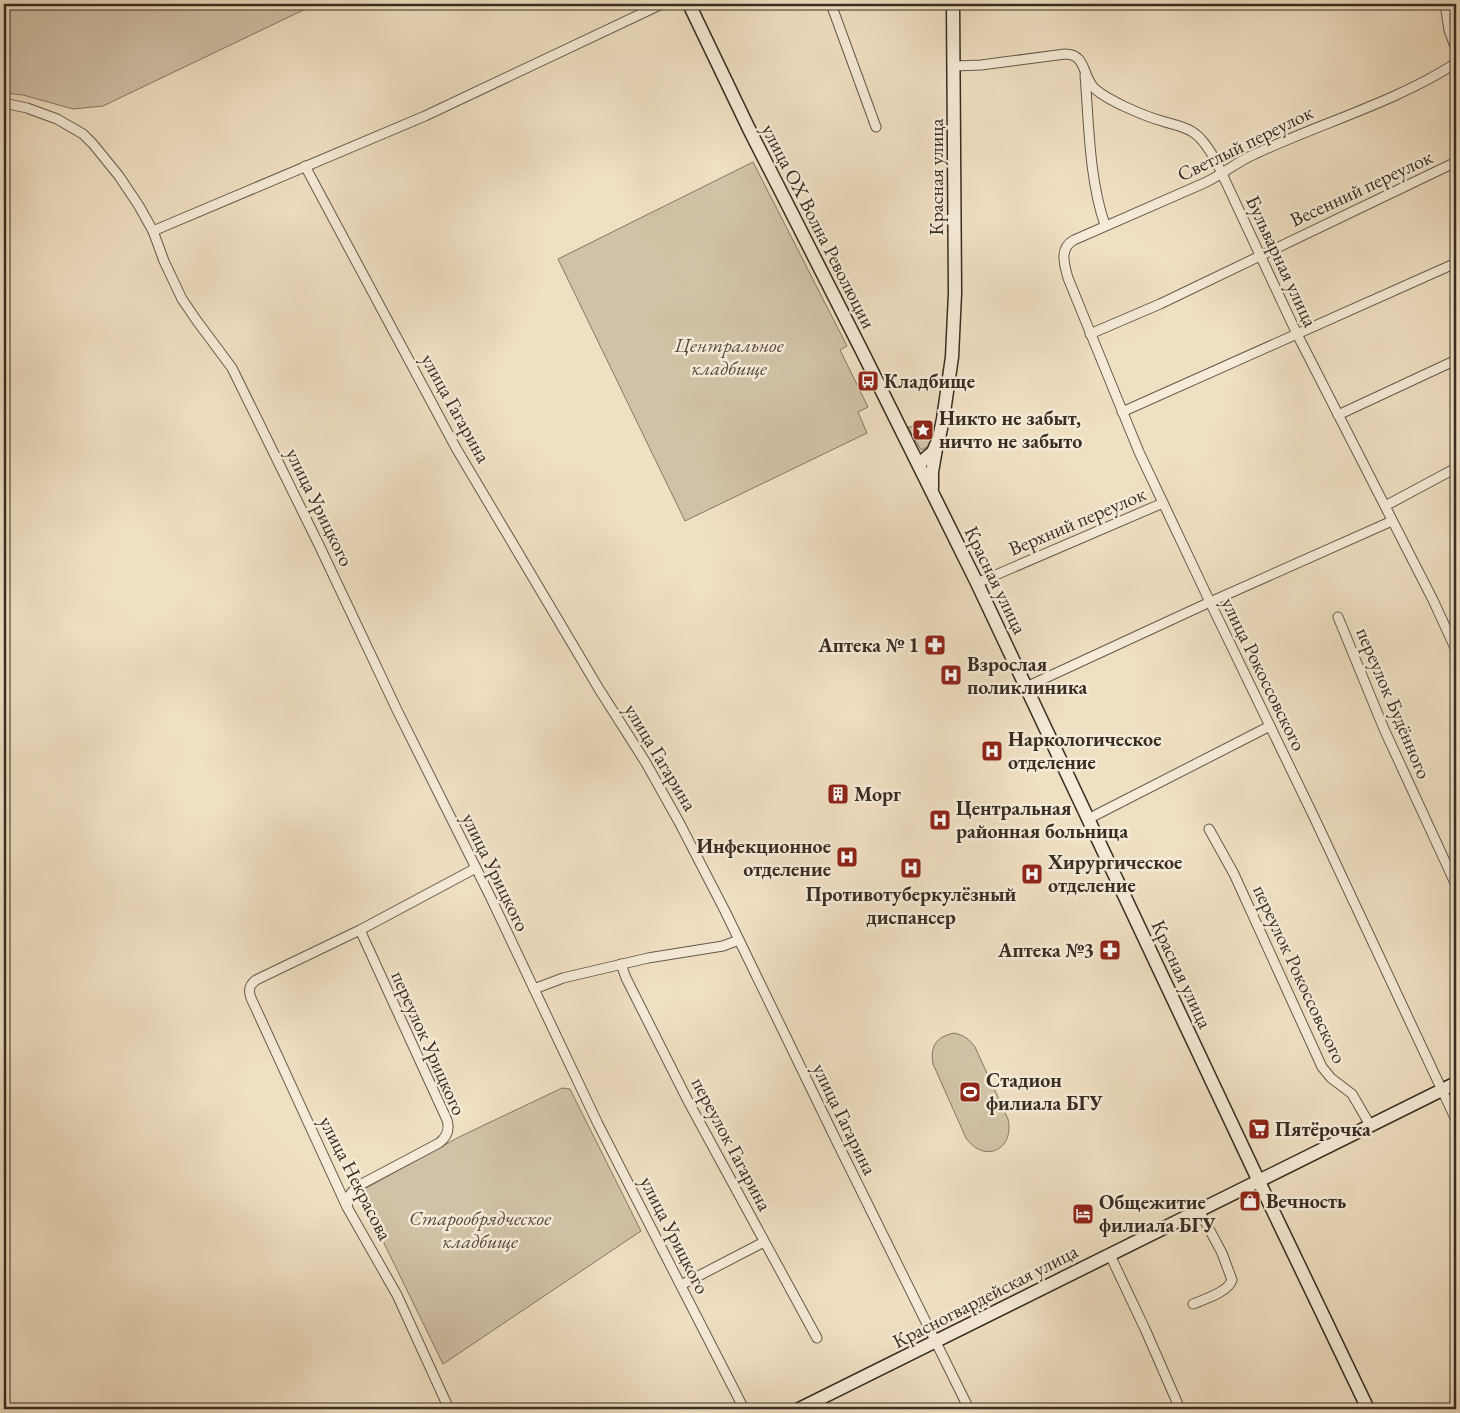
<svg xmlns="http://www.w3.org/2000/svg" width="1460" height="1413" viewBox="0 0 1460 1413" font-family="'EB Garamond',serif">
	<rect width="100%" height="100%" fill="#f0e0c2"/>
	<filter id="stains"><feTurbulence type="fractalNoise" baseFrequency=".004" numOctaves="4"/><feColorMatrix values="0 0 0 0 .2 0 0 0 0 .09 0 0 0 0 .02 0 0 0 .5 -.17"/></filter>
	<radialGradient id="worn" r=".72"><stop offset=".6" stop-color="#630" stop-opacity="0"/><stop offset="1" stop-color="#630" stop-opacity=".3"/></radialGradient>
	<g fill="#d1c2a7" stroke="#847865">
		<polygon points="4,4 316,4 103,106 73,109 23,95 4,93"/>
		<polygon points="753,162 847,346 840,350 868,407 858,412 867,433 685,521 558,259"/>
		<polygon points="937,425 929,446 921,450 908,427"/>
		<path d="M 954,1033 C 964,1035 969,1039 975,1047 L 1008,1119 C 1015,1150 984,1164 966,1138 L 933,1064 C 930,1046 936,1037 954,1033 Z"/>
		<polygon points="562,1088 570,1089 641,1231 443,1364 359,1192 459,1137"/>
	</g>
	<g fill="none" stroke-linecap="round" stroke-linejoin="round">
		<g stroke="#655a4b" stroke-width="11">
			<g id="street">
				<polyline points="831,4 876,127"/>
				<polyline points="1445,4 1449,30 1456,49"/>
				<path d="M 1456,63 C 1396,102 1321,123 1255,154 C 1236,162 1221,176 1202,184 L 1074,240 C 1059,248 1064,264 1068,278 L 1139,452 L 1210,602 L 1314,817 L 1456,1120"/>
				<path d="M 954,66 L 981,65 L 1065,54 C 1087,54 1082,77 1095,89 C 1109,101 1144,116 1162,121 C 1171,124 1183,126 1191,131 C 1202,137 1210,151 1216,161 L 1297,334 L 1433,600 L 1456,650"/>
				<path d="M 1085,75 C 1089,124 1089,179 1105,225"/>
				<polyline points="4,103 27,108 57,119 83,134 93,144 119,176 139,206 153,231 164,261 182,299 197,321 232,368 319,545 397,710 490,896 598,1124 744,1409"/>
				<polyline points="305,166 456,448 599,689 646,763 679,822 725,911 836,1140 969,1409"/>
				<polyline points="153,231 425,116 662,4"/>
				<polyline points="1090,334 1160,304 1456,162"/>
				<polyline points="1122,412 1456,263"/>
				<polyline points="1338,415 1456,360"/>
				<polyline points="1385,506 1456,468"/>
				<polyline points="977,583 1163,503"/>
				<polyline points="1338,617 1384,729 1456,885"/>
				<polyline points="1026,687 1210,602 1392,521"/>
				<polyline points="1088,819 1270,726"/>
				<polyline points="1209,829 1234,874 1322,1067 1331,1078 1352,1094 1370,1125"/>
				<polyline points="621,964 626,978 688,1101 817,1338"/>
				<polyline points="534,989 563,978 648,958 723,946 739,940"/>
				<path d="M 347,1207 L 349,1196 L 356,1187 L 439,1143 C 447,1137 450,1130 447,1120 L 360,930"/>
				<polyline points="1110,1255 1145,1329 1180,1409"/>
				<polyline points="681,1285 764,1242"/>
				<path d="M 1193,1304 C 1205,1299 1228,1292 1232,1280 L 1222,1253 L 1199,1210"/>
				<path d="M 449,1409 L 397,1295 L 347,1207 L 251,998 C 248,990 249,985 256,980 L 360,930 L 476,868"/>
			</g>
		</g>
		<g stroke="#372d23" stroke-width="15">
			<g id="secondary">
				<polyline points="689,4 749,129 862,351 977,583 1263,1190 1368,1409"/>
				<polyline points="919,464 933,452 939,438 943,419 952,357 955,293 953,4"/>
				<polyline points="932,488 932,472 936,449"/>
				<polyline points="799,1409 1456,1083"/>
			</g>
		</g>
		<use href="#street" stroke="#f5ebd7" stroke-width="9"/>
		<use href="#secondary" stroke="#f5ebd7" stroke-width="12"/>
	</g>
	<defs>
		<g id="bus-square" transform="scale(1.125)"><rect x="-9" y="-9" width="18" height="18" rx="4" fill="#8f2418" stroke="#f5ebd7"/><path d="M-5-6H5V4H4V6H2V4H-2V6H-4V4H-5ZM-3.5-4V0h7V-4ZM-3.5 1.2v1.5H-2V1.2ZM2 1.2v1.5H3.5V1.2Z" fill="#fff"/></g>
		<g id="sight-square" transform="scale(1.125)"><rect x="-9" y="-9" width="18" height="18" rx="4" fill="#8f2418" stroke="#f5ebd7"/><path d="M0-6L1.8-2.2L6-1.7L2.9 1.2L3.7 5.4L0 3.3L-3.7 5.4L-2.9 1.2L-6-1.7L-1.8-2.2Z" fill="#fff"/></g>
		<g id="pharmacy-square" transform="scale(1.125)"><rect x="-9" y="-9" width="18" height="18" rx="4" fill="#8f2418" stroke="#f5ebd7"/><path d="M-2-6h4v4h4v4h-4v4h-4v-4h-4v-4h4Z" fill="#fff"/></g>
		<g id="hospital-square" transform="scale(1.125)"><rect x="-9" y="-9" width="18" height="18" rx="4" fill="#8f2418" stroke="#f5ebd7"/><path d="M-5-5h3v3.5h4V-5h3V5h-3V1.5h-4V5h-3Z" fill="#fff"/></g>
		<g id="building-square" transform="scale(1.125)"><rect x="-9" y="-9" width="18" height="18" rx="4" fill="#8f2418" stroke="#f5ebd7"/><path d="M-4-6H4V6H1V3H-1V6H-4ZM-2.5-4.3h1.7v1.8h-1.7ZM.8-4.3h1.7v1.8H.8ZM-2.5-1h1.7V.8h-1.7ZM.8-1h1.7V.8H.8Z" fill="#fff"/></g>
		<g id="stadium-square" transform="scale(1.125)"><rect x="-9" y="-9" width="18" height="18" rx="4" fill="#8f2418" stroke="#f5ebd7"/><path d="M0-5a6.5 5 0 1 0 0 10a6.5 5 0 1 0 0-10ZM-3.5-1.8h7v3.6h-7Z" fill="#fff"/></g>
		<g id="supermarket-square" transform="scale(1.125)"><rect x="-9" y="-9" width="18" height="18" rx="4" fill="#8f2418" stroke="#f5ebd7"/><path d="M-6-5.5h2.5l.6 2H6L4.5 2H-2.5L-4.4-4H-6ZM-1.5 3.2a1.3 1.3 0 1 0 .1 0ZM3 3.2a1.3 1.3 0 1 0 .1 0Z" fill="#fff"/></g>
		<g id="shop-square" transform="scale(1.125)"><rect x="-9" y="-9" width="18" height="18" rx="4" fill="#8f2418" stroke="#f5ebd7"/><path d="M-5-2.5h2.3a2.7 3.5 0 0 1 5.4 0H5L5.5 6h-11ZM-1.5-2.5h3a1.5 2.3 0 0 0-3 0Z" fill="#fff"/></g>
		<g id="hotel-square" transform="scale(1.125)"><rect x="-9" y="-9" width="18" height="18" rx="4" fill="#8f2418" stroke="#f5ebd7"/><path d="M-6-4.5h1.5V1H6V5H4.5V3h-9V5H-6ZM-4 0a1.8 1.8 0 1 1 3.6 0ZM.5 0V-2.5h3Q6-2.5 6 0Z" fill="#fff"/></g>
	</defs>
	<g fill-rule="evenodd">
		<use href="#bus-square" x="868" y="381"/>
		<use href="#sight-square" x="923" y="430"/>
		<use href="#pharmacy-square" x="935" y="645"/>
		<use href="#hospital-square" x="951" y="675"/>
		<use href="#hospital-square" x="992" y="751"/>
		<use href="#building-square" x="838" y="794"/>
		<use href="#hospital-square" x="940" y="820"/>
		<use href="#hospital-square" x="847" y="857"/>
		<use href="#hospital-square" x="911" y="868"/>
		<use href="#hospital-square" x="1032" y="874"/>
		<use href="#pharmacy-square" x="1110" y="950"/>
		<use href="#stadium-square" x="970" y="1092"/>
		<use href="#supermarket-square" x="1259" y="1129"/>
		<use href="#shop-square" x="1250" y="1201"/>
		<use href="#hotel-square" x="1083" y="1214"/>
	</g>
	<g text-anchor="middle" stroke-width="5" stroke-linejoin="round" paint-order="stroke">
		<g font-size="20" fill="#372d23" stroke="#f5ebd7">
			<text transform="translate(1245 143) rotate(-26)" y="7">Светлый переулок</text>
			<text transform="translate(936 177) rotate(-90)" y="7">Красная улица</text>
			<text transform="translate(1361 188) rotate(-25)" y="7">Весенний переулок</text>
			<text transform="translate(819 226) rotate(63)" y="7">улица ОХ Волна Революции</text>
			<text transform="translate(1282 261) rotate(65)" y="7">Бульварная улица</text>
			<text transform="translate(456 408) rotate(61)" y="7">улица Гагарина</text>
			<text transform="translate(320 507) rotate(64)" y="7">улица Урицкого</text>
			<text transform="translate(1077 521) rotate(-23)" y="7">Верхний переулок</text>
			<text transform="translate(996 580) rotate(64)" y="7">Красная улица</text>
			<text transform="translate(1264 674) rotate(64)" y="7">улица Рокоссовского</text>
			<text transform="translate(1394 703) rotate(67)" y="7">переулок Будённого</text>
			<text transform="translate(661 757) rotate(59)" y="7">улица Гагарина</text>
			<text transform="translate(496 872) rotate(64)" y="7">улица Урицкого</text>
			<text transform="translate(1182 974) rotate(65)" y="7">Красная улица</text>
			<text transform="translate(1300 974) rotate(65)" y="7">переулок Рокоссовского</text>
			<text transform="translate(429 1043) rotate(66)" y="7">переулок Урицкого</text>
			<text transform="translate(845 1119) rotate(64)" y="7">улица Гагарина</text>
			<text transform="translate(732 1144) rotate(62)" y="7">переулок Гагарина</text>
			<text transform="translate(356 1178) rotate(63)" y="7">улица Некрасова</text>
			<text transform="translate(675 1235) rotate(63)" y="7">улица Урицкого</text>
			<text transform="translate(985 1296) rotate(-27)" y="7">Красногвардейская улица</text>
		</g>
		<g font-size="20" font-style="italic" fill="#564b3d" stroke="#f5ebd7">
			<text x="729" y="352">Центральное<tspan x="729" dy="23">кладбище</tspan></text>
			<text x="480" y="1225">Старообрядческое<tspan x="480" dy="23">кладбище</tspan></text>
		</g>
		<g font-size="20" font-weight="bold" fill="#372d23" stroke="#f5ebd7" text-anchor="start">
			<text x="884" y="388">Кладбище</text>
			<text x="939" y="425">Никто не забыт,<tspan x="939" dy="23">ничто не забыто</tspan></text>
			<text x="919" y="652" text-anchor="end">Аптека № 1</text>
			<text x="967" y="671">Взрослая<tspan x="967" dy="23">поликлиника</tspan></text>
			<text x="1008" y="746">Наркологическое<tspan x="1008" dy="23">отделение</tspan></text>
			<text x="854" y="801">Морг</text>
			<text x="956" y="815">Центральная<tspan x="956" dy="23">районная больница</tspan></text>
			<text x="831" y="853" text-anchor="end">Инфекционное<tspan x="831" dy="23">отделение</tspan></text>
			<text x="1048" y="869">Хирургическое<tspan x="1048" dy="23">отделение</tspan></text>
			<text x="911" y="901" text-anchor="middle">Противотуберкулёзный<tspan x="911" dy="23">диспансер</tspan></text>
			<text x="1094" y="957" text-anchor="end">Аптека №3</text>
			<text x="986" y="1087">Стадион<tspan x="986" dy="23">филиала БГУ</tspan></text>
			<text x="1275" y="1136">Пятёрочка</text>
			<text x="1266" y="1208">Вечность</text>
			<text x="1099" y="1209">Общежитие<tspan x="1099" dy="23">филиала БГУ</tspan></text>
		</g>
	</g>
	<rect width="1460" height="1413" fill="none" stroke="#f0e0c2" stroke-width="20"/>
	<rect x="5" y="5" width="1450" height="1403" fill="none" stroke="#372d23" stroke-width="2.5"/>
	<rect x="10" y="10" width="1440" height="1393" fill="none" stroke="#372d23"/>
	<rect width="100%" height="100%" filter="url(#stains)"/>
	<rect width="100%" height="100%" fill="url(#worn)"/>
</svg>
